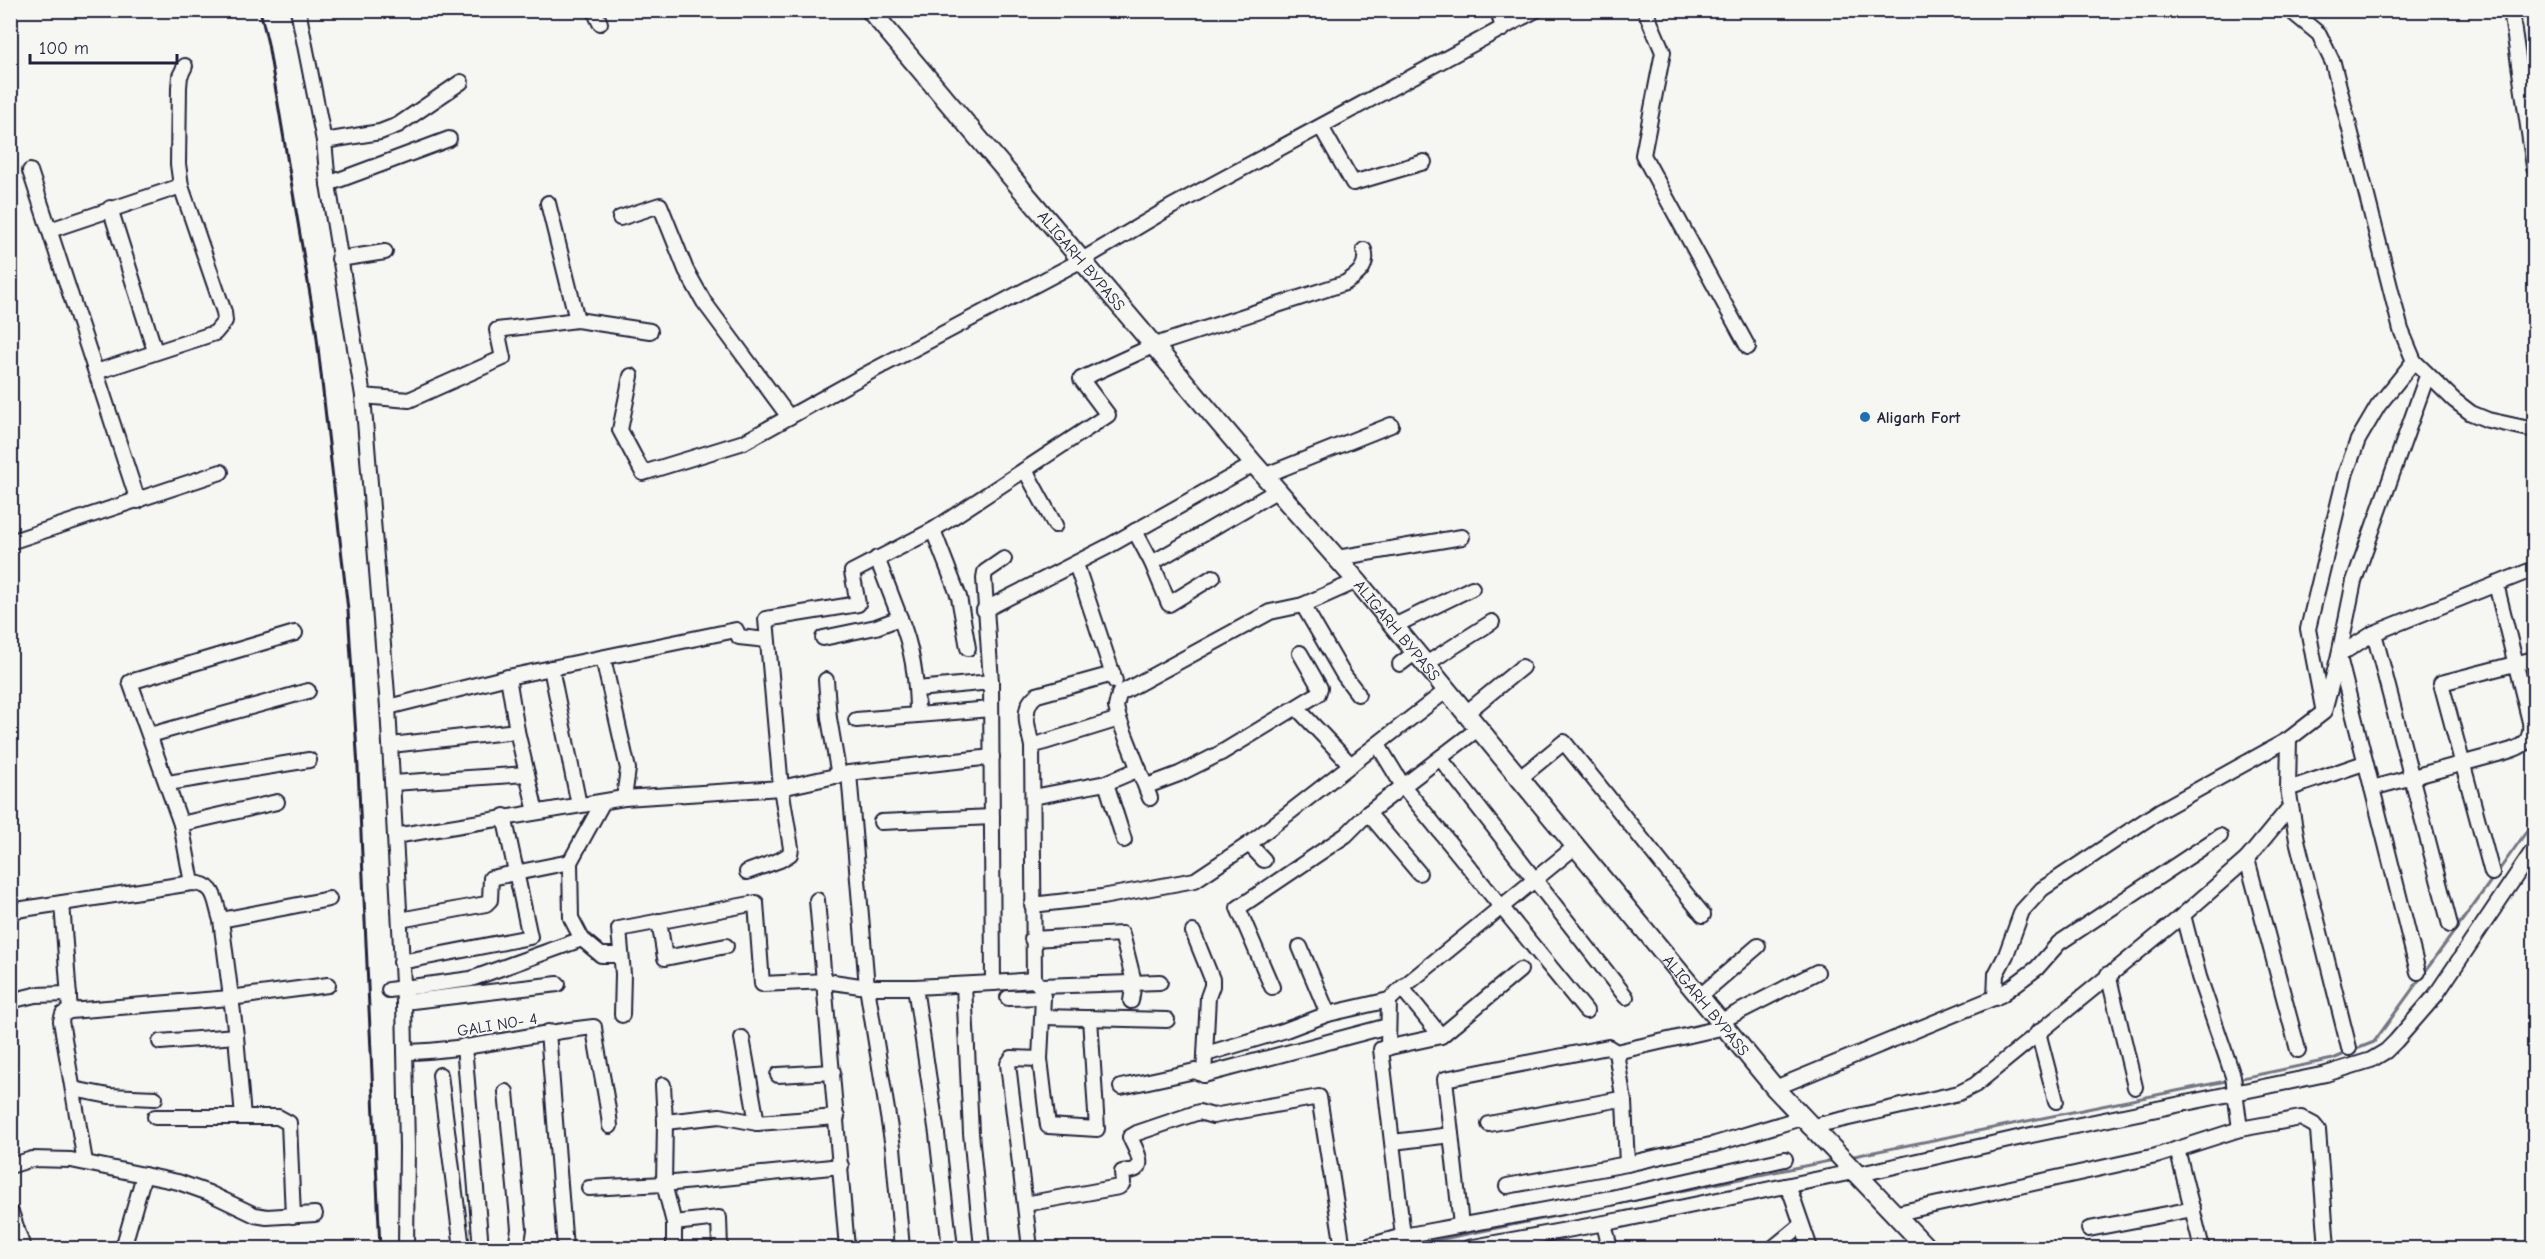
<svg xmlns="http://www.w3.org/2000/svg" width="2545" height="1259" viewBox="0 0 2545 1259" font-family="'Comic Neue',sans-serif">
	<rect width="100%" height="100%" fill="#f6f6f2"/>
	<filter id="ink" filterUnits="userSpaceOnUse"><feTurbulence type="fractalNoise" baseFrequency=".0167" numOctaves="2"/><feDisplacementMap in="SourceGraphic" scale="12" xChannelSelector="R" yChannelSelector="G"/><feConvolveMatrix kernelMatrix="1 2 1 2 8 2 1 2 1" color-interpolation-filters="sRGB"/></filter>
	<g filter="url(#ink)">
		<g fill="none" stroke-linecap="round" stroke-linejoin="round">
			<g stroke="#757583" stroke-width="3">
				<polyline points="2497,873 2534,821"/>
				<polyline points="2354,1050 2374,1042 2493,878"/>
				<polyline points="2237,1079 2333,1059 2347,1053"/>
				<polyline points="1849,1157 2231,1080"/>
				<polyline points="1423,1243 1834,1160"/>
				<polyline points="1397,1248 1416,1245"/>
			</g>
			<g stroke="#22223b" stroke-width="18">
				<g id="minor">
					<polyline points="298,10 324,141 328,184 363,396 388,707 508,677 736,630 739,637 767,640"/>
					<polyline points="594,10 600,23"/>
					<polyline points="1498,10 1503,29"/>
					<polyline points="1645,10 1663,52 1643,155 1748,347"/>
					<polyline points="2290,10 2319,34 2333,63 2401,330 2414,361 2454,400 2471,413 2488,420 2534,430"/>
					<polyline points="2511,10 2534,167"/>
					<polyline points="1321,127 1353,183 1424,162"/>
					<polyline points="324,141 380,132 398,125 461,82"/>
					<polyline points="30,171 138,501"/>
					<polyline points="328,184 449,139"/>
					<polyline points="548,203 577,320"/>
					<polyline points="110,208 155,351"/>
					<polyline points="620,218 660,205 686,270 704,302 789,417"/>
					<polyline points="50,230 181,186 178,164 179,87 180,76 185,66"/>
					<polyline points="339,259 385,252"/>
					<polyline points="96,372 215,333 225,321 224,312 181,186"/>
					<polyline points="631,376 620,430 643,473 744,442 870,372 1082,260 1171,207 1536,10"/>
					<polyline points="363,396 409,400 503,358 497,330 577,320 650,331"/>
					<polyline points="1025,470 1055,525"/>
					<polyline points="1266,475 1391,425"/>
					<polyline points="933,530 959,597 968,648"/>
					<polyline points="1135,531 1152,563 1169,604 1213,577"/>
					<polyline points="10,542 221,472"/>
					<polyline points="1337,558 1462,537"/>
					<polyline points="1004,559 985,572 984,578 991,682 993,983 1034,980"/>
					<polyline points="1152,563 1278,490"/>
					<polyline points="1076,564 1115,681"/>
					<polyline points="1303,605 1343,674 1358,694"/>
					<polyline points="984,610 1107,547 1254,464"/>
					<path d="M 900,618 C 913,649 917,680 917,714"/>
					<polyline points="1394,626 1472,588"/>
					<polyline points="2374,633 2450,925"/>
					<polyline points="823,638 876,627 900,618 877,558"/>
					<polyline points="2339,655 2374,633 2534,569"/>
					<polyline points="2339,657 2372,788"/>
					<polyline points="603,658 628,769 624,798"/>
					<polyline points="1400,664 1416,652"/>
					<polyline points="1426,664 1492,622"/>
					<polyline points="551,668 579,805"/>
					<polyline points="508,677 517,731 536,812"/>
					<polyline points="826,680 829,718 839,776"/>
					<polyline points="917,689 991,682"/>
					<polyline points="388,707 404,1002 407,1147 406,1248 404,1248"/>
					<polyline points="1297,708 1351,765"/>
					<polyline points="2323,708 2308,629 2346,472 2358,440 2378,406 2414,361"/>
					<polyline points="1466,713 1522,667"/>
					<polyline points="856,720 991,709"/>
					<polyline points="150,735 308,691"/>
					<polyline points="391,745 517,731"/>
					<polyline points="1378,745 1403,786 1586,1011"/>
					<polyline points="1032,746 1119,719"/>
					<polyline points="1440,758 1626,997"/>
					<polyline points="849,773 867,987 893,1147 902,1248"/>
					<polyline points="1520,778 1564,742 1703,915"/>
					<polyline points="168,783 309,760"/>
					<polyline points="393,783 527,774"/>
					<polyline points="1106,783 1124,840"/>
					<polyline points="1147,786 1179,774 1221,753 1318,694 1320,688 1300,653"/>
					<polyline points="2288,789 2289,739"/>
					<polyline points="1033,797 1106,783 1139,769"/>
					<polyline points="1150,798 1119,719 1116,707 1119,694 1270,612 1303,605 1357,581"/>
					<polyline points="603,802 570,862 571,918 582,939 601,955 621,955"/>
					<polyline points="1368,813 1419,873"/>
					<polyline points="881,822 992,817"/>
					<polyline points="181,824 277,802"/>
					<polyline points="395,836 624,798 781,788 849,773 992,757"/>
					<polyline points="1249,844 1447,690"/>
					<polyline points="2247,859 2290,807"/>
					<path d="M 747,872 L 780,860 L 790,854 L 791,848 L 781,788 L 766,619 L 858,604 L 852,572 L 933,530 L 1108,415 L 1081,379 L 1155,345 L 1345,283 C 1358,275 1369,266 1364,250"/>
					<polyline points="2492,873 2441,683 2534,659"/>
					<polyline points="817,900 847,1248"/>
					<polyline points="62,903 70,1011"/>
					<polyline points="1032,905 1102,897 1195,880 1249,844 1264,860"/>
					<polyline points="10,911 192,883"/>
					<path d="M 221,920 C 214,900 217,884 192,883 L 181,824 L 130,682 L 295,633"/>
					<polyline points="400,920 486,904 490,900 491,878 570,862"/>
					<polyline points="659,921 665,958 726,946"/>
					<polyline points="1193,932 1212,979 1212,986 1208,997 1204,1075"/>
					<polyline points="1032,939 1122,934 1134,982 1131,1001"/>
					<polyline points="1300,947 1328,1014"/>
					<polyline points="401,962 530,937 504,816"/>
					<path d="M 2418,972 L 2372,788 L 2505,752 C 2523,747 2532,742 2530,722 L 2496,584"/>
					<polyline points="2108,974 2135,1087"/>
					<polyline points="964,985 971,1133 982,1248"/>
					<polyline points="1040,986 1160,982"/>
					<polyline points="1272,987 1238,908 1346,835 1368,813 1479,728"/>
					<polyline points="389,990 471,979 582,939"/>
					<polyline points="1700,996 1758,946"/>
					<polyline points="1008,998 1043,997"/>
					<polyline points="1995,998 1996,974 2006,955 2022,911 2042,889 2161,810 2289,739 2324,712 2339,655 2354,581 2427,376"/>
					<polyline points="10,1001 35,995 69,994"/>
					<polyline points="404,1002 558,984"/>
					<polyline points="622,1015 623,974 619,929 756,903 762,984 826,981 867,987 915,987"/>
					<polyline points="1043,1017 1167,1020"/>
					<path d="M 1090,1018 L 1097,1129 L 1048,1126 L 1040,1059 L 1043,997 L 1040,986 L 1034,980 L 1032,746 C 1028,728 1020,707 1037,695 L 1113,674"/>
					<polyline points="1721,1021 1817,972"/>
					<polyline points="548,1032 565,1248"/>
					<polyline points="2038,1032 2056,1101"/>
					<polyline points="1441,1036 1520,970"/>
					<polyline points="742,1038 757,1123 837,1117"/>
					<polyline points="160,1042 236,1036"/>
					<polyline points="464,1046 481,1248"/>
					<polyline points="1388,1048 1389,1000"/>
					<polyline points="2349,1048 2297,840 2288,789 2364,763"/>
					<path d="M 405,1052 C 468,1051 531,1033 594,1027 C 598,1061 607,1093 610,1126"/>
					<polyline points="1616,1052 1624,1102"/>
					<polyline points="1206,1054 1283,1031 1328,1014 1389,1000 1402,988"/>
					<polyline points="440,1075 462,1248"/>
					<polyline points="778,1075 833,1072"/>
					<polyline points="663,1085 665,1122 664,1184 674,1223 719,1218 720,1248"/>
					<polyline points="1121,1087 1195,1071 1204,1075 1388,1026"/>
					<polyline points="1775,1088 2001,995 2037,968 2059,943 2220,836"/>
					<polyline points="73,1089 109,1096 155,1098"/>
					<polyline points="506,1092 519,1229 516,1248"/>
					<polyline points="155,1117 278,1117 289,1123 293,1216"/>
					<polyline points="243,1117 236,1036 221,920 329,899"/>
					<polyline points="665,1122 720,1116 757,1123"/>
					<polyline points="1489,1124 1615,1100 1624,1102 1627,1164 1715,1144 1801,1118"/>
					<polyline points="1809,1127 1959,1093 1975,1085 2183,915"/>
					<polyline points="2240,1129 2233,1076 2199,977 2183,915 2247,859 2298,1050"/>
					<polyline points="1393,1142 1451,1135"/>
					<polyline points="2177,1149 2202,1248"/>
					<polyline points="85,1162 61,1021 63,1014 70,1011 230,998 328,985"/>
					<polyline points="10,1166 32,1159 71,1160 178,1182 209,1193 255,1215 267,1217 315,1214"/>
					<polyline points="1856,1175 2022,1137 2326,1074 2371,1060 2386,1051 2396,1041 2435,996 2534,849"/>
					<polyline points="1507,1186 1627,1164"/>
					<polyline points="1786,1186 1792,1196 1810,1248"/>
					<polyline points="589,1188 664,1184 841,1166"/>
					<path d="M 1025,1204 L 1119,1187 L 1123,1183 L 1122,1172 C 1126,1171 1133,1171 1136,1169 C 1145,1163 1133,1145 1130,1137 L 1137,1133 L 1199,1112 L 1213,1116 L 1319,1097 L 1343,1248"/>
					<polyline points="1893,1214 2156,1156 2240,1129 2301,1118 2314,1125 2318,1130 2327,1248"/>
					<polyline points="1604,1224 1610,1248"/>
					<polyline points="1461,1225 1445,1079 1608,1047 1616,1052 1725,1027"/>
					<polyline points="2089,1229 2193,1209"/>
					<polyline points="1403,1236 1381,1049 1441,1036 1402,988 1576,846"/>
					<polyline points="123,1248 144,1175"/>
					<polyline points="674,1248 674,1223"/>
					<polyline points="950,1248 937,1134 915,987 993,983"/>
					<polyline points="1030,1248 1008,1064 1012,1058 1040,1059"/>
					<polyline points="1362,1248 1403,1236 1611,1198 1785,1159"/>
					<polyline points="1419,1248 1422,1248"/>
					<polyline points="1468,1248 1621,1220 1853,1172"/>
					<polyline points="1773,1248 1801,1225"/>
				</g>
			</g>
			<g stroke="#22223b" stroke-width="22">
				<g id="major">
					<path id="s1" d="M 870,10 L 1254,464 L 1357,581 L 1775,1088 L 1927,1248"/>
					<polyline points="10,1215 21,1248"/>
				</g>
			</g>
			<use href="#minor" stroke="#f6f6f2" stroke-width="14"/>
			<use href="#major" stroke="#f6f6f2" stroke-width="18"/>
			<polyline stroke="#22223b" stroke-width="3" points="260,10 268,44 316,330 348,610 358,768 380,1248"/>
		</g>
	</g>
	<circle fill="#1f6fb2" stroke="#f6f6f2" stroke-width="2" cx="1865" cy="417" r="6"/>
	<g text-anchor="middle" stroke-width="4.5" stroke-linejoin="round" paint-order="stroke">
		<g font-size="16" fill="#22223b" stroke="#f6f6f2">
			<text dy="6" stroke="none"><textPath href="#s1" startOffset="328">ALIGARH BYPASS</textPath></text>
			<text dy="6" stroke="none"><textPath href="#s1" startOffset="814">ALIGARH BYPASS</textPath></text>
			<text dy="6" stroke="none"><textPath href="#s1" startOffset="1300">ALIGARH BYPASS</textPath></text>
			<text transform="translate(497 1024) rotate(-9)" y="6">GALI NO- 4</text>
		</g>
		<g font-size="16" font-weight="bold" fill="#22223b" stroke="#f6f6f2" text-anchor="start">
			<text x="1877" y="423">Aligarh Fort</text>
		</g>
	</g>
	<rect width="2545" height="1259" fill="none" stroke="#f6f6f2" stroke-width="36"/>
	<rect x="18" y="18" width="2509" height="1223" fill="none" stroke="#22223b" stroke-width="2" filter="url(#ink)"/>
	<path d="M30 54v9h147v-9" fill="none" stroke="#22223b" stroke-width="3"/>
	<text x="39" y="54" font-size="18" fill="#22223b" stroke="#f6f6f2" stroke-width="4.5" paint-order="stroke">100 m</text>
</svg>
